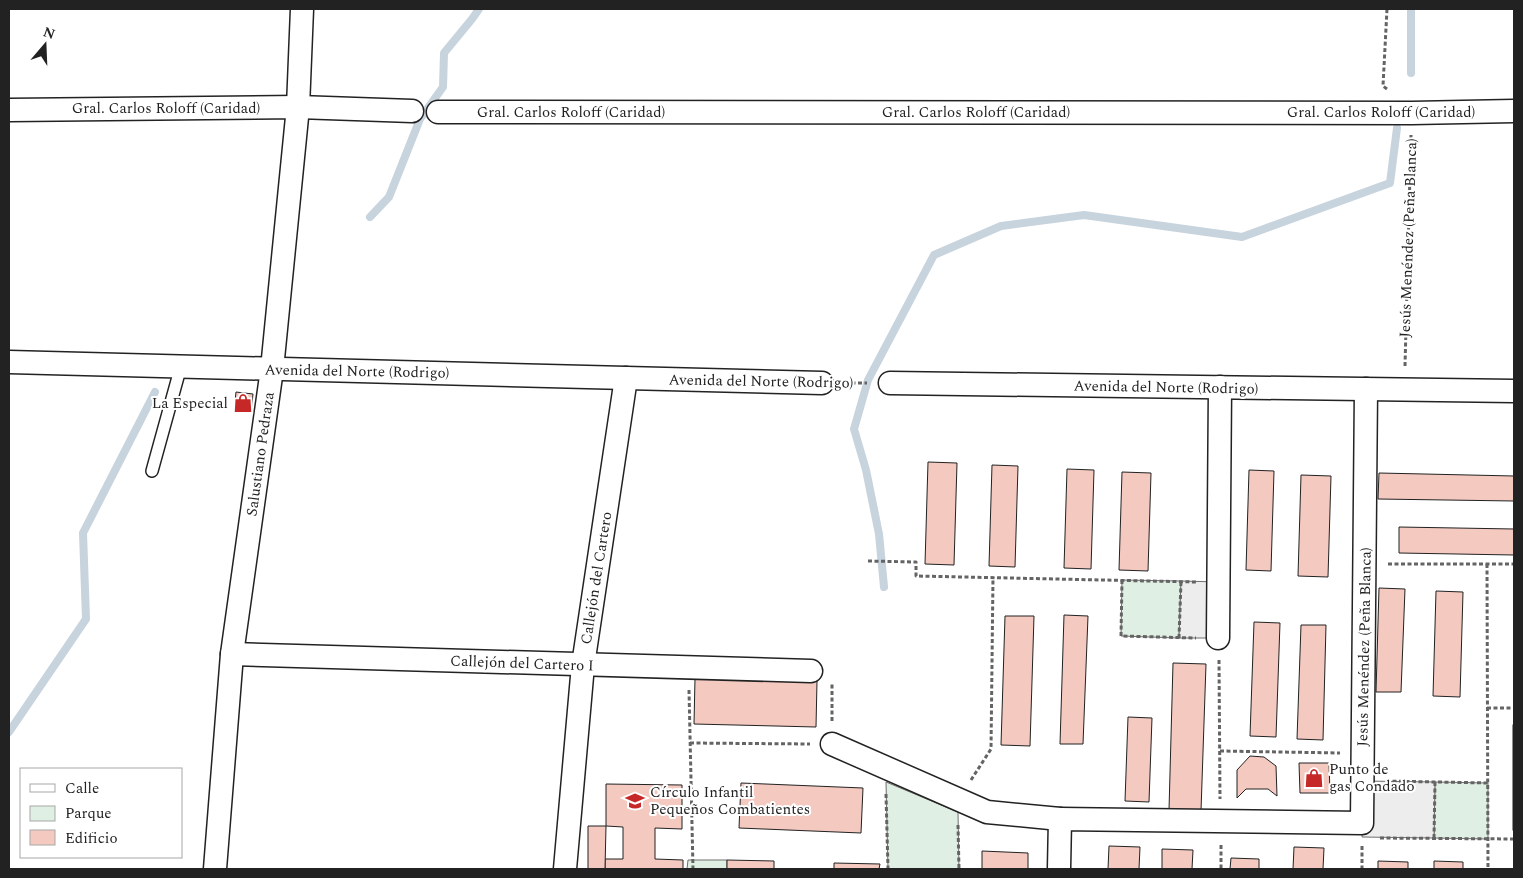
<svg xmlns="http://www.w3.org/2000/svg" width="1523" height="878" viewBox="0 0 1523 878" font-family="Spectral,serif">
	<rect width="100%" height="100%" fill="#fff"/>
	<g fill="#e0efe3" stroke="#6f6f6f">
		<polygon points="1122,580 1181,581 1179,638 1121,636"/>
		<polygon points="886,782 958,812 959,869 888,869"/>
		<polygon points="1435,782 1488,783 1488,839 1434,838"/>
		<polygon points="688,860 727,860 727,869 687,869"/>
	</g>
	<g fill="#ededed" stroke="#6f6f6f">
		<polygon points="1181,581 1219,582 1218,638 1179,638"/>
		<polygon points="1363,781 1435,782 1434,838 1362,837"/>
	</g>
	<g fill="none" stroke-linecap="round" stroke-linejoin="round">
		<g stroke="#c7d3dd" stroke-width="8">
			<polyline points="1411,73 1411,9"/>
			<polyline points="370,217 389,197 420,119 443,87 444,53 472,19 479,9"/>
			<polyline points="884,587 879,534 866,470 854,429 868,380 934,255 1001,226 1084,215 1242,237 1390,183 1397,128"/>
			<polyline points="9,732 86,619 83,533 155,392"/>
		</g>
	</g>
	<g fill="#f3c9c0" stroke="#222">
		<polygon points="236,392 253,394 251,413 234,411"/>
		<polygon points="928,462 957,463 954,565 925,564"/>
		<polygon points="992,465 1018,466 1015,567 989,566"/>
		<polygon points="1067,469 1094,470 1091,569 1064,568"/>
		<polygon points="1249,470 1274,471 1271,571 1246,570"/>
		<polygon points="1122,472 1151,473 1148,571 1119,570"/>
		<polygon points="1379,473 1514,476 1514,501 1378,499"/>
		<polygon points="1301,475 1331,476 1328,577 1298,576"/>
		<polygon points="1399,527 1514,529 1514,555 1399,553"/>
		<polygon points="1379,588 1405,589 1401,692 1376,692"/>
		<polygon points="1436,591 1463,592 1460,697 1433,696"/>
		<polygon points="1064,615 1088,616 1083,744 1060,744"/>
		<polygon points="1005,616 1034,616 1030,746 1001,745"/>
		<polygon points="1254,622 1280,623 1276,737 1250,736"/>
		<polygon points="1301,625 1326,625 1323,740 1297,739"/>
		<polygon points="1173,663 1206,664 1201,811 1169,810"/>
		<polygon points="695,678 817,681 816,727 694,724"/>
		<polygon points="1128,717 1152,718 1149,802 1125,801"/>
		<rect x="1513" y="725" width="1" height="105"/>
		<polygon points="1250,756 1264,757 1276,766 1277,796 1268,789 1246,789 1237,798 1237,770"/>
		<polygon points="1299,763 1329,763 1330,793 1300,793"/>
		<polygon points="741,783 863,788 861,833 739,828"/>
		<polygon points="606,784 682,785 682,829 655,828 655,859 683,860 683,869 605,869 605,859 623,859 623,827 606,826"/>
		<polygon points="588,826 606,826 605,869 588,869"/>
		<polygon points="1109,846 1140,847 1139,869 1108,869"/>
		<polygon points="1294,847 1324,848 1323,869 1293,869"/>
		<polygon points="1162,849 1193,850 1192,869 1162,869"/>
		<polygon points="982,851 1028,853 1028,869 982,869"/>
		<polygon points="1231,858 1259,859 1259,869 1230,869"/>
		<polygon points="727,860 774,861 774,869 727,869"/>
		<polygon points="1378,861 1408,862 1408,869 1378,869"/>
		<polygon points="1434,861 1463,862 1463,869 1434,869"/>
		<polygon points="834,863 880,864 879,869 834,869"/>
	</g>
	<g fill="none" stroke-linecap="round" stroke-linejoin="round">
		<g stroke="#222" stroke-width="14">
			<polyline id="lane" points="152,471 181,366"/>
		</g>
		<g stroke="#222" stroke-width="25">
			<g id="street">
				<polyline points="9,110 298,107 412,111"/>
				<polyline points="438,112 1412,113 1514,111"/>
				<polyline points="9,362 822,383"/>
				<polyline points="890,383 1514,391"/>
				<polyline points="1218,638 1220,387"/>
				<polyline points="232,654 811,671"/>
				<polyline points="832,744 987,812 1060,819"/>
				<polyline points="215,869 232,654 272,369 298,107 302,9"/>
				<polyline points="565,869 583,665 626,378"/>
				<polyline points="1059,869 1060,819 1362,823 1366,389"/>
			</g>
		</g>
		<g stroke="#646464" stroke-width="3" stroke-dasharray="4 2.5" stroke-linecap="butt">
			<polyline points="1387,89 1383,86 1387,9"/>
			<polyline points="1405,366 1411,135"/>
			<polyline points="845,383 867,383"/>
			<polyline points="868,561 916,562 916,576 1196,582"/>
			<polyline points="1388,564 1514,564"/>
			<polyline points="1487,564 1488,869"/>
			<polyline points="1122,580 1121,636 1196,638"/>
			<polyline points="1179,638 1181,581"/>
			<polyline points="1219,660 1220,799"/>
			<polyline points="689,690 693,869"/>
			<polyline points="1487,708 1514,708"/>
			<polyline points="832,721 832,682"/>
			<polyline points="690,743 810,744"/>
			<polyline points="1220,751 1340,753"/>
			<polyline points="971,780 991,749 993,577"/>
			<polyline points="1386,781 1488,783"/>
			<polyline points="886,794 888,869"/>
			<polyline points="958,825 959,869"/>
			<polyline points="1380,838 1514,839"/>
			<polyline points="1434,838 1435,782"/>
			<polyline points="1221,845 1221,869"/>
			<polyline points="1362,846 1362,869"/>
		</g>
		<use href="#lane" stroke="#fff" stroke-width="11"/>
		<use href="#street" stroke="#fff" stroke-width="22"/>
	</g>
	<defs>
		<g id="shop-bare" transform="scale(1.5)"><path d="M-5-2.5h2.3a2.7 3.5 0 0 1 5.4 0H5L5.5 6h-11ZM-1.5-2.5h3a1.5 2.3 0 0 0-3 0Z" fill="#c62828" stroke="#fff" stroke-width="2.5" paint-order="stroke"/></g>
		<g id="school-bare" transform="scale(1.5)"><path d="M0-5L7-2L0 1L-7-2ZM-4 1L0 2.5L4 1V4Q0 6-4 4Z" fill="#c62828" stroke="#fff" stroke-width="2.5" paint-order="stroke"/></g>
	</defs>
	<g fill-rule="evenodd">
		<use href="#shop-bare" x="243" y="403"/>
		<use href="#shop-bare" x="1314" y="778"/>
		<use href="#school-bare" x="635" y="801"/>
	</g>
	<g text-anchor="middle" stroke-width="4" stroke-linejoin="round" paint-order="stroke">
		<g font-size="15" fill="#222" stroke="#fff">
			<text x="166" y="113">Gral. Carlos Roloff (Caridad)</text>
			<text x="571" y="117">Gral. Carlos Roloff (Caridad)</text>
			<text x="976" y="117">Gral. Carlos Roloff (Caridad)</text>
			<text x="1381" y="117">Gral. Carlos Roloff (Caridad)</text>
			<text transform="translate(1408 238) rotate(-88)" y="5">Jesús Menéndez (Peña Blanca)</text>
			<text transform="translate(357 371) rotate(1)" y="5">Avenida del Norte (Rodrigo)</text>
			<text transform="translate(761 381) rotate(1)" y="5">Avenida del Norte (Rodrigo)</text>
			<text transform="translate(1166 387) rotate(1)" y="5">Avenida del Norte (Rodrigo)</text>
			<text transform="translate(260 454) rotate(-82)" y="5">Salustiano Pedraza</text>
			<text transform="translate(596 578) rotate(-81)" y="5">Callejón del Cartero</text>
			<text transform="translate(1364 647) rotate(-89)" y="5">Jesús Menéndez (Peña Blanca)</text>
			<text transform="translate(522 663) rotate(2)" y="5">Callejón del Cartero I</text>
		</g>
		<g font-size="15" fill="#222" stroke="#fff" text-anchor="start">
			<text x="228" y="408" text-anchor="end">La Especial</text>
			<text x="1329" y="774">Punto de<tspan x="1329" dy="17">gas Condado</tspan></text>
			<text x="650" y="797">Círculo Infantil<tspan x="650" dy="17">Pequeños Combatientes</tspan></text>
		</g>
	</g>
	<rect width="1523" height="878" fill="none" stroke="#222222" stroke-width="20"/>
	<rect x="20" y="768" width="162" height="90" fill="#ffffff" stroke="#a7a7a7"/>
	<rect x="30" y="784" width="25" height="8" fill="#ffffff" stroke="#a7a7a7"/>
	<text x="65" y="793" font-size="15" fill="#222222">Calle</text>
	<rect x="30" y="806" width="25" height="15" fill="#e0efe3" stroke="#a7a7a7"/>
	<text x="65" y="818" font-size="15" fill="#222222">Parque</text>
	<rect x="30" y="830" width="25" height="15" fill="#f3c9c0" stroke="#a7a7a7"/>
	<text x="65" y="843" font-size="15" fill="#222222">Edificio</text>
	<g transform="translate(45 45) rotate(19)" stroke="#ffffff" stroke-width="4" paint-order="stroke">
	<path d="M0-4L9 19L0 12L-9 19Z" fill="#222222"/>
	<text y="-8" font-size="14" font-weight="bold" text-anchor="middle" fill="#222222">N</text>
	</g>
</svg>
